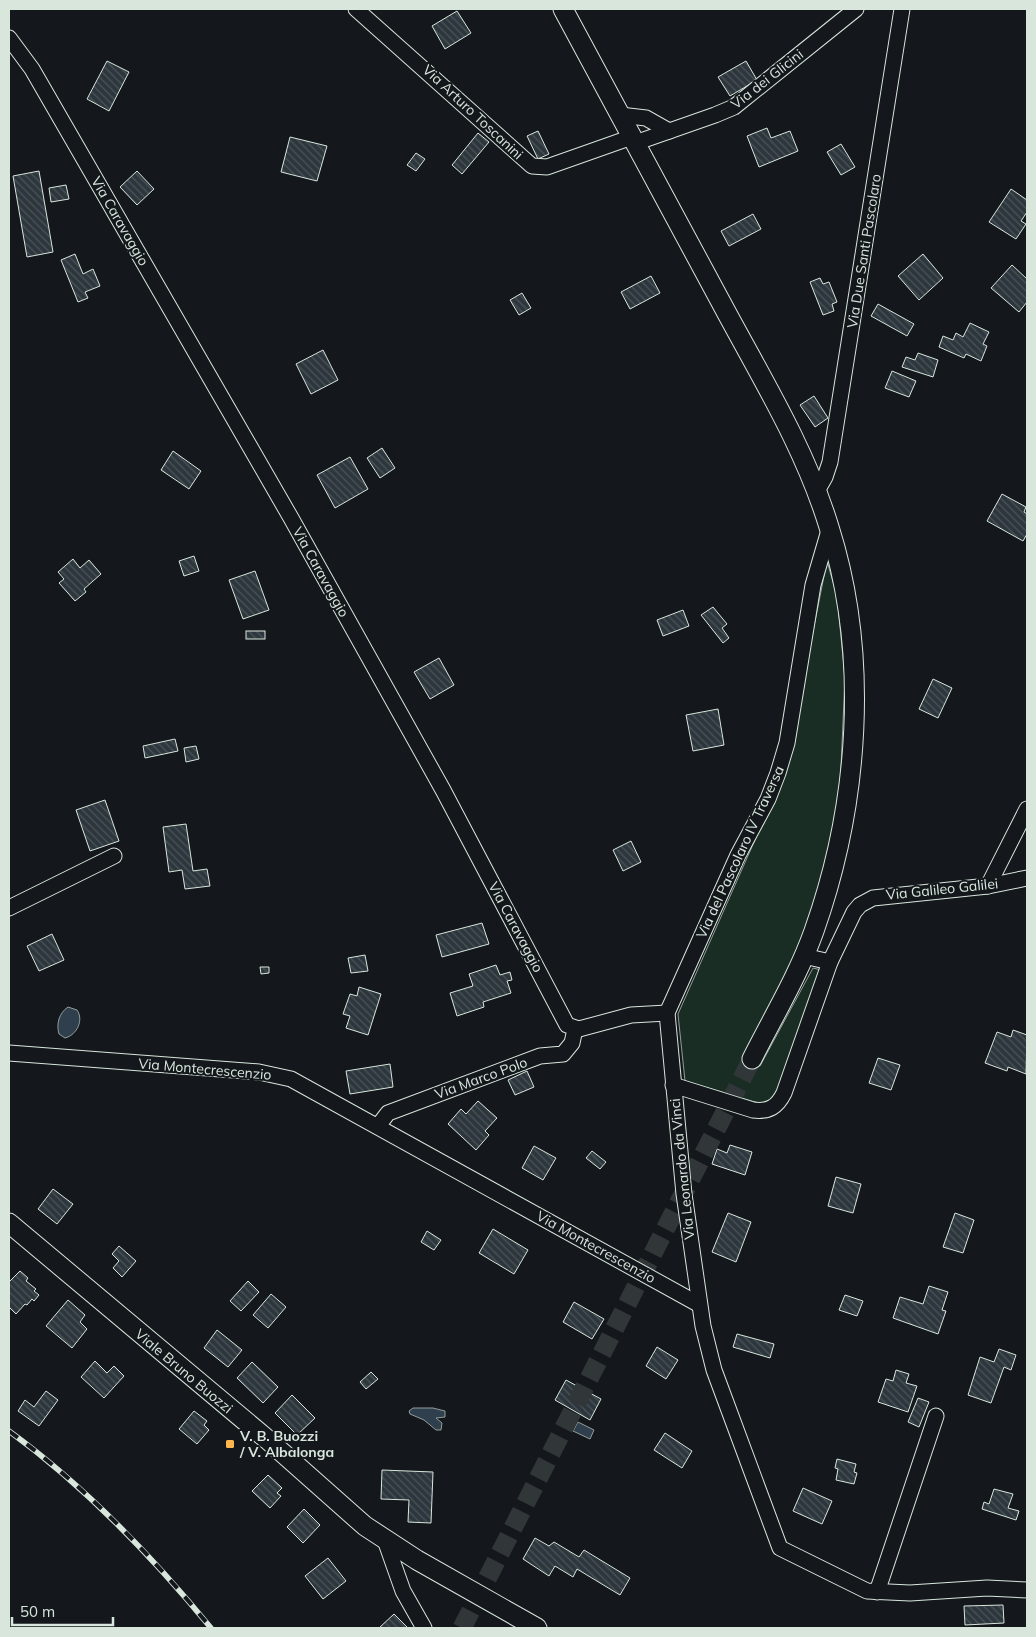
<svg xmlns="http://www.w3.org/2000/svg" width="1036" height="1637" viewBox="0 0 1036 1637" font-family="Mulish,sans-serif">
	<defs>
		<pattern id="building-back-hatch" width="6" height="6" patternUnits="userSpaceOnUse" patternTransform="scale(1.25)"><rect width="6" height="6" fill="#2c363c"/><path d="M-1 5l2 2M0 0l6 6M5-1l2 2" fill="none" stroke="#4a5358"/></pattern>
	</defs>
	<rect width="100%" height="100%" fill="#14181c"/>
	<polygon fill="#1a2d24" stroke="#939e99" points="827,561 837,596 845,678 840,789 832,837 811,922 745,1058 760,1066 813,968 821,970 778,1093 765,1105 685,1081 678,1014 785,772"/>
	<g fill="#2f3f4d" stroke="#939e99">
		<path d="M 68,1007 L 77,1010 C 84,1020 77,1035 65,1038 L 59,1034 C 56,1024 59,1013 68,1007 Z"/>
		<polygon points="413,1408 433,1408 445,1411 445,1417 436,1418 442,1423 441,1430 436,1430 424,1420 410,1414 409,1411"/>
		<polygon points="578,1422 594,1430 590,1439 573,1431"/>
	</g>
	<g fill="url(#building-back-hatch)" stroke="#d8e6dc">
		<polygon points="457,11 471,33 445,49 432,26"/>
		<polygon points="107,61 129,72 109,111 87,99"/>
		<polygon points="746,61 757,80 730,96 718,77"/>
		<polygon points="767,128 771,138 790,131 798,151 759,167 747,136"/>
		<polygon points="538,131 549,154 538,159 527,136"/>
		<polygon points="478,133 489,142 462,174 452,165"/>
		<polygon points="290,137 327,146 317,181 281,172"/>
		<polygon points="841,144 855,167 841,175 827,152"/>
		<polygon points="416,153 425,159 416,171 407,165"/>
		<polygon points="39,171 53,252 27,257 13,176"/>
		<polygon points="137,171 154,189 137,205 120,187"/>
		<polygon points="66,185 69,199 51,202 49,188"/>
		<polygon points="1011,189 1027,200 1027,212 1021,221 1026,224 1016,239 989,222"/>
		<polygon points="753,214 761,229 729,246 721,231"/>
		<polygon points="75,254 83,274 93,269 100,286 85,292 88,298 78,302 61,260"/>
		<polygon points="923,254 943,278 919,300 898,276"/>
		<polygon points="1012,265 1027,279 1027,302 1019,312 991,288"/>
		<polygon points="651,276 660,293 630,309 621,292"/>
		<polygon points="820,278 823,284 829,282 837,302 832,304 834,311 823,315 810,282"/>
		<polygon points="522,293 531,308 519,315 510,300"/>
		<polygon points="878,304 914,324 907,336 871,316"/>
		<polygon points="970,323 989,332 983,344 987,346 981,361 966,354 964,358 939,347 943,336 953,340 956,333 963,337"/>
		<polygon points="323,350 338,380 311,394 296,364"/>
		<polygon points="918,353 938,360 933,377 902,367 906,357 915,360"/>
		<polygon points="892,371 916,381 909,397 885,388"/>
		<polygon points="814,396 828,418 815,427 800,405"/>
		<polygon points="382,448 395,468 380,478 367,458"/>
		<polygon points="173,451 201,471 189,489 161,470"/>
		<polygon points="350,457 368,489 335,508 317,475"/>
		<polygon points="1002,494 1026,507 1024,512 1027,514 1027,534 1023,541 987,521"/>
		<polygon points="194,556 199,571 184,576 179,561"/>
		<polygon points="73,559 80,568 89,560 101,574 84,589 86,592 75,601 59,583 64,579 58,572"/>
		<polygon points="255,571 269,610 243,619 229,580"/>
		<polygon points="713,607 727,624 722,628 729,638 723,643 701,615"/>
		<polygon points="683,610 689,626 663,636 657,620"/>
		<rect x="246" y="631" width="19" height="8"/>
		<polygon points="439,658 454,685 430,699 414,672"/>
		<polygon points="933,679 952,688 938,718 919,709"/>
		<polygon points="718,709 724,745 693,751 686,715"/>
		<polygon points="175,739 178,751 145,758 143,746"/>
		<polygon points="196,746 199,759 186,762 184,748"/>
		<polygon points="105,800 119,841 90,851 76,810"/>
		<polygon points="186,824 193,871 207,869 210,886 185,889 182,870 169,872 163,827"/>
		<polygon points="631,841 641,862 623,871 613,850"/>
		<polygon points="482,923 489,944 442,957 436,935"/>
		<polygon points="52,934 64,960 39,971 27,946"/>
		<polygon points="365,955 368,971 351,973 348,958"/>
		<polygon points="496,965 500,975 510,972 512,980 507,981 511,993 483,1002 484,1007 457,1016 450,993 473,986 469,974"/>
		<polygon points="260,967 269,967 269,973 261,974"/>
		<polygon points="359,987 381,994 368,1035 346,1028 350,1016 343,1014 350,994 357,996"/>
		<polygon points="1013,1030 1027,1035 1026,1074 1008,1067 1007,1071 985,1063 997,1032 1011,1037"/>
		<polygon points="878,1058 900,1065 891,1090 869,1083"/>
		<polygon points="390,1064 393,1087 350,1094 346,1071"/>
		<polygon points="527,1071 534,1087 515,1095 508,1080"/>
		<polygon points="478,1101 497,1118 485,1131 489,1135 476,1150 448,1124 461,1109 466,1114"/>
		<polygon points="730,1145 752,1152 745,1175 712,1164 717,1149 727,1153"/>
		<polygon points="534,1146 556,1158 543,1180 522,1168"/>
		<polygon points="592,1151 606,1162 600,1169 586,1158"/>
		<polygon points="836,1177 861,1184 853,1213 828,1206"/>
		<polygon points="53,1189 73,1204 57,1224 38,1209"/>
		<polygon points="728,1213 751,1222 736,1262 712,1252"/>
		<polygon points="955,1213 974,1220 963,1253 943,1247"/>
		<polygon points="493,1229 528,1250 514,1274 479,1253"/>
		<polygon points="427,1231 441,1240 434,1250 421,1242"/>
		<polygon points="119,1246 136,1261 122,1277 113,1268 119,1261 112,1254"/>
		<polygon points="20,1271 28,1278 26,1281 36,1289 34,1291 39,1295 34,1301 32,1299 27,1305 25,1304 16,1314 9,1307 9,1282"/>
		<polygon points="248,1281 259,1292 241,1311 230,1301"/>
		<polygon points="929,1286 948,1292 942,1310 946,1311 938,1334 893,1318 900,1297 923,1304"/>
		<polygon points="271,1294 286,1307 268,1328 253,1315"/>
		<polygon points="845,1295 863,1301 857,1316 839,1310"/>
		<polygon points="68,1300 85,1315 80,1322 87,1329 72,1348 46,1326"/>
		<polygon points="574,1302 604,1319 592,1339 563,1322"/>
		<polygon points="217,1330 242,1350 228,1367 204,1348"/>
		<polygon points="737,1334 774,1344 770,1358 733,1347"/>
		<polygon points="657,1347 678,1360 666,1379 646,1366"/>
		<polygon points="999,1349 1016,1355 1011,1370 1004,1367 991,1403 968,1395 980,1357 994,1362"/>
		<polygon points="95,1361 107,1373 114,1366 124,1376 104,1398 81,1377"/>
		<polygon points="252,1362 278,1387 263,1403 237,1378"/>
		<polygon points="896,1370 909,1374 906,1383 917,1386 908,1412 878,1402 886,1379 893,1381"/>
		<polygon points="371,1372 378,1379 366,1389 360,1382"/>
		<polygon points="566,1380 601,1399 590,1420 555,1400"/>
		<polygon points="46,1391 58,1400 39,1426 18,1411 25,1400 34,1407"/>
		<polygon points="292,1395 315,1418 297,1435 275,1413"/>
		<polygon points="918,1398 929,1402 919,1427 908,1422"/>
		<polygon points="194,1411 207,1421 204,1425 209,1430 197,1444 179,1429"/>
		<polygon points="665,1433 692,1451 682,1468 654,1450"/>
		<polygon points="837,1459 856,1464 854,1472 857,1473 854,1484 836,1480 838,1469 835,1468"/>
		<polygon points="382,1470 433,1472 431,1523 408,1522 409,1500 381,1499"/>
		<polygon points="268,1475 282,1488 277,1493 281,1496 270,1508 252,1491"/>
		<polygon points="803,1488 832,1501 822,1524 793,1511"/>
		<polygon points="994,1489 1013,1494 1008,1508 1019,1511 1016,1520 982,1509 984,1502 989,1504"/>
		<polygon points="304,1509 320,1525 303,1543 287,1527"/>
		<polygon points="535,1538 549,1546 554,1542 579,1557 584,1550 630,1578 620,1595 577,1569 573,1577 555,1566 549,1576 523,1559"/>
		<polygon points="328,1558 346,1581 323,1599 305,1576"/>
		<polygon points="1003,1605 1004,1623 965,1625 964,1606"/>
		<polygon points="394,1614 408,1628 379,1628"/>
	</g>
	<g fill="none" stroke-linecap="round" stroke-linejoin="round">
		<polyline stroke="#313739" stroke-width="19" stroke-dasharray="19 9" stroke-linecap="butt" points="462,1628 752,1059"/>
		<g stroke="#d8e6dc" stroke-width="17">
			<g id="minor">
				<polyline points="356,9 532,166 547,167 632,137"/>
				<polyline points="9,38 32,69 291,518 443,790 567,1025 579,1029 631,1015 667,1013"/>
				<polyline points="620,115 646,118 669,131"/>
				<polyline points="635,143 715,115 734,107 856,9"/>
				<polyline points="817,491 825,477 830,462 902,9"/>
				<polyline points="830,527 813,585 787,743 778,773 768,799 738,855 667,1013 684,1194 703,1326 714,1370 780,1548 867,1591 910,1593 987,1588 1027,1590"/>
				<polyline points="988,886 1027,809"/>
				<polyline points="9,908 114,856"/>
				<polyline points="804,956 830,962 854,912 860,905 873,898 988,886 1027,878"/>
				<polyline points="9,1053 259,1072 291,1079 698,1304"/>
				<path d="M 673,1085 L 753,1110 C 769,1112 777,1107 784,1093 L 830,962"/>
				<polyline points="378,1126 388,1113 540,1056 563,1054 572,1043 575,1029"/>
				<polyline points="385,1540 403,1591 424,1628"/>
				<polyline points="877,1592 936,1416"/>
			</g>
		</g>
		<g stroke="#d8e6dc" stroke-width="21">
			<g id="major">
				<path d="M 563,9 C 616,108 669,207 723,306 C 761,377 805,448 829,527 C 870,656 859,804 814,931 C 798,976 773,1017 752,1059"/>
				<polyline points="9,1223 268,1440 365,1526 417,1560 537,1628"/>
			</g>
		</g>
		<use href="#minor" stroke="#14181c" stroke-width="15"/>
		<use href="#major" stroke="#14181c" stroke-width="19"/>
		<g stroke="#d8e6dc" stroke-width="5.5">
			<path id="rail" d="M 9,1431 C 86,1487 151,1555 211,1628"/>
		</g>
		<use href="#rail" stroke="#14181c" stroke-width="4" stroke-dasharray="11" stroke-linecap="butt"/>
	</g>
	<rect fill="#ffb74d" stroke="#14181c" stroke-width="2" x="225" y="1439" width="10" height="10" rx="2.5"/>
	<g text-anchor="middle" stroke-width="4" stroke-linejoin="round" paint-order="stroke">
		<g font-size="14" fill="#d8e6dc" stroke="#14181c">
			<text transform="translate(767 79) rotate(-38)" y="5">Via dei Glicini</text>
			<text transform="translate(473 112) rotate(43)" y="5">Via Arturo Toscanini</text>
			<text transform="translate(120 221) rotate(60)" y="5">Via Caravaggio</text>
			<text transform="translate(864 251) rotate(-81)" y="5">Via Due Santi Pascolaro</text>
			<text transform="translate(321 572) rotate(61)" y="5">Via Caravaggio</text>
			<text transform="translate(740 852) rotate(-65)" y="5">Via del Pascolaro IV Traversa</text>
			<text transform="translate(942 889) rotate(-6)" y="5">Via Galileo Galilei</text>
			<text transform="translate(516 927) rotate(62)" y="5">Via Caravaggio</text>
			<text transform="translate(205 1069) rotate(5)" y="5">Via Montecrescenzio</text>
			<text transform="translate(481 1078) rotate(-20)" y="5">Via Marco Polo</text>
			<text transform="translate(682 1169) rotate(-96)" y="5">Via Leonardo da Vinci</text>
			<text transform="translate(596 1247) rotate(29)" y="5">Via Montecrescenzio</text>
			<text transform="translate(184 1371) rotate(40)" y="5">Viale Bruno Buozzi</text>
		</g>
		<g font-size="14" font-weight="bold" fill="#d8e6dc" stroke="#14181c" text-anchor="start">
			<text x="240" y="1441">V. B. Buozzi<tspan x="240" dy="16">/ V. Albalonga</tspan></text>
		</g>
	</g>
	<rect width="1036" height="1637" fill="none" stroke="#d8e6dc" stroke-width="20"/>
	<path d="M12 1617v8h101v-8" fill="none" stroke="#d8e6dc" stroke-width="2.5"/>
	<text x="20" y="1617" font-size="15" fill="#d8e6dc" stroke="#14181c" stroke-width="4" paint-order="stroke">50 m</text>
</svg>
